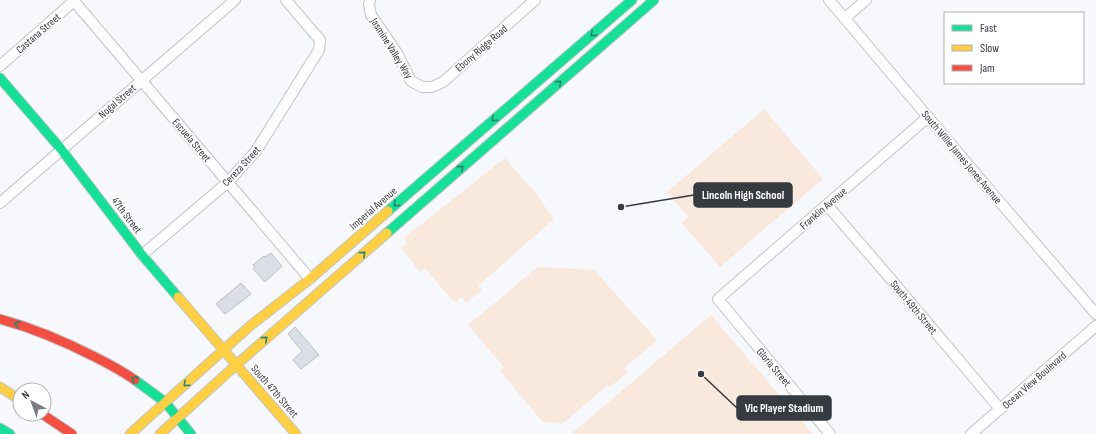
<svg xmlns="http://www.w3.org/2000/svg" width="1096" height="434" viewBox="0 0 1096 434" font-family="'Sofia Sans Condensed',sans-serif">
	<rect width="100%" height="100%" fill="#f6f8fc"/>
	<g fill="#f9e8dc">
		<polygon points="764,109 823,179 720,267 682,223 688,217 667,192"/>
		<polygon points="505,158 540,198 545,207 554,219 478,286 482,290 466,303 461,297 457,301 453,301 425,268 420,272 401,248 407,242 404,238"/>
		<polygon points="538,267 594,270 657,340 624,368 628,372 610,387 608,385 562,424 543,422 500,371 504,367 468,325"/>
		<polygon points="711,315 813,434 571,434"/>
	</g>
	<g fill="#dadfe7" stroke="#bdc0c5">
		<polygon points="271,253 282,266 265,282 253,269 255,267 253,265 264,256 265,257"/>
		<polygon points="241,283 251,294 225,314 216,304"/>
		<polygon points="295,327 319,355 301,369 293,360 302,351 288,334"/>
	</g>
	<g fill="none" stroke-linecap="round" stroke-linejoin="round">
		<g stroke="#c1c4c9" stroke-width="12">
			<g id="street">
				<polyline points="370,0 369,5 371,15 397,53 411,81 422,87 432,87 443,82 535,0"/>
				<polyline points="829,0 999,201 1096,314"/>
				<polyline points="74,1 310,279"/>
				<polyline points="845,18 866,0"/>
				<polyline points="0,66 75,0"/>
				<polyline points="0,203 235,0"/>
				<polyline points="827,205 889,277 1000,409"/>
				<polyline points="142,255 228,182 256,151 319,50 320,40 286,0"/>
				<polyline points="830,434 718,299 928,117"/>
				<polyline points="971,434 1096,326"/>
			</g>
		</g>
		<g stroke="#c1c4c9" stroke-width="11">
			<g id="fast">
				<polyline points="0,78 61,149 142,255 178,297"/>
				<polyline points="388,211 632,0"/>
				<polyline points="387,233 654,0"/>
				<polyline points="135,380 165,402 191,434"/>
				<polyline points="0,428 10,434"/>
			</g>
		</g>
		<g stroke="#c1c4c9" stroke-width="11">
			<g id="slow">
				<polyline points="178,297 296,434"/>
				<polyline points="0,387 20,400"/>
				<polyline points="130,434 250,326 310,279 388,211"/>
				<polyline points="160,434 236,365 387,233"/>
			</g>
		</g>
		<g stroke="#c1c4c9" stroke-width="11">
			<g id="jam">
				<path d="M 0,319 C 33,328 64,341 95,357 C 109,364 122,371 135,380"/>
				<polyline points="42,414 72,434"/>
			</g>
		</g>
		<use href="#street" stroke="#fefeff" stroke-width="10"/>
		<use href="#fast" stroke="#16e098" stroke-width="9"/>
		<use href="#slow" stroke="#ffcf43" stroke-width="9"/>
		<use href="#jam" stroke="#f24e42" stroke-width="9"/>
	</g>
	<defs><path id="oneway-chevron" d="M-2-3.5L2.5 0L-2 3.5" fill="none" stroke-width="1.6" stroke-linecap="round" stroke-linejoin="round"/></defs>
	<g stroke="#288568">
		<use href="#oneway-chevron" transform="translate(593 34) rotate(139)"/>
		<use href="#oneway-chevron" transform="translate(559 83) rotate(-41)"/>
		<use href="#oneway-chevron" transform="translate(494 119) rotate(139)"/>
		<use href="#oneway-chevron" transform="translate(461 168) rotate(-41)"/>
		<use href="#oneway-chevron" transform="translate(396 204) rotate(139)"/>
		<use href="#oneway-chevron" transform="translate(363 254) rotate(-41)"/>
		<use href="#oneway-chevron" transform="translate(17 324) rotate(-161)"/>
		<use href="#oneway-chevron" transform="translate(265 339) rotate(-41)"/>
		<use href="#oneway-chevron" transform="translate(134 379) rotate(-144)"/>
		<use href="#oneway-chevron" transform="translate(186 384) rotate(138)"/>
	</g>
	<g text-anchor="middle" stroke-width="3.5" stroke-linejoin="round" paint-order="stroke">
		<g font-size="11" fill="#363a41" stroke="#fff">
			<text transform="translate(38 33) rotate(-41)" y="4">Castana Street</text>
			<text transform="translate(392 48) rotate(58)" y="4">Jasmine Valley Way</text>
			<text transform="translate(481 48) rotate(-41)" y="4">Ebony Ridge Road</text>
			<text transform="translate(117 101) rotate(-41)" y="4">Nogal Street</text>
			<text transform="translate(192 140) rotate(50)" y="4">Escuela Street</text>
			<text transform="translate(962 157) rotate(50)" y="4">South Willie James Jones Avenue</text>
			<text transform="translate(241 166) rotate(-47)" y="4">Cereza Street</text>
			<text transform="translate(373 208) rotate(-41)" y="4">Imperial Avenue</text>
			<text transform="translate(823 208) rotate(-41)" y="4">Franklin Avenue</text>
			<text transform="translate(127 215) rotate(53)" y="4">47th Street</text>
			<text transform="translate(914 307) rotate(50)" y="4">South 49th Street</text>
			<text transform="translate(774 367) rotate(50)" y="4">Gloria Street</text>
			<text transform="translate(1034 380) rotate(-41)" y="4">Ocean View Boulevard</text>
			<text transform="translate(275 391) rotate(49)" y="4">South 47th Street</text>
		</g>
	</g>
	<path fill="none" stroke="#363a41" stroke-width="1.5" d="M621 207L694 195M701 374L737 408"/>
	<g fill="#363a41" stroke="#fff" stroke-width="1.5">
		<circle cx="621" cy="207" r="4"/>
		<circle cx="701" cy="374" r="4"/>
	</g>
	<g fill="#363a41" stroke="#363a41" stroke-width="1.5">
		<rect x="694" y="183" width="98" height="24" rx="4"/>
		<rect x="737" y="396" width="94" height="24" rx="4"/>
	</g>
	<g font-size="12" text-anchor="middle" font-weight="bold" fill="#fff">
		<text x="743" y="199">Lincoln High School</text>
		<text x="784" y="412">Vic Player Stadium</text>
	</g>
	<rect x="944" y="12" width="140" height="72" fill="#ffffff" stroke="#afb0b3"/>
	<rect x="952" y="25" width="20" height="6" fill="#16e098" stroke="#afb0b3"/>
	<text x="980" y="32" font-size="12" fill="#363a41">Fast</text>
	<rect x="952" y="45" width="20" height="6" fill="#ffcf43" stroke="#afb0b3"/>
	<text x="980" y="52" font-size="12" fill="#363a41">Slow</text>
	<rect x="952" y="65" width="20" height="6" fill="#f24e42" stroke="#afb0b3"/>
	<text x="980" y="72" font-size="12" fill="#363a41">Jam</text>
	<g transform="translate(32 402) rotate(319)"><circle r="19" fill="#ffffff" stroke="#afb0b3"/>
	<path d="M0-3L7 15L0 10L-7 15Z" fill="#797c82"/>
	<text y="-6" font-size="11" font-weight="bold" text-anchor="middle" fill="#363a41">N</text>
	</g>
</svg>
